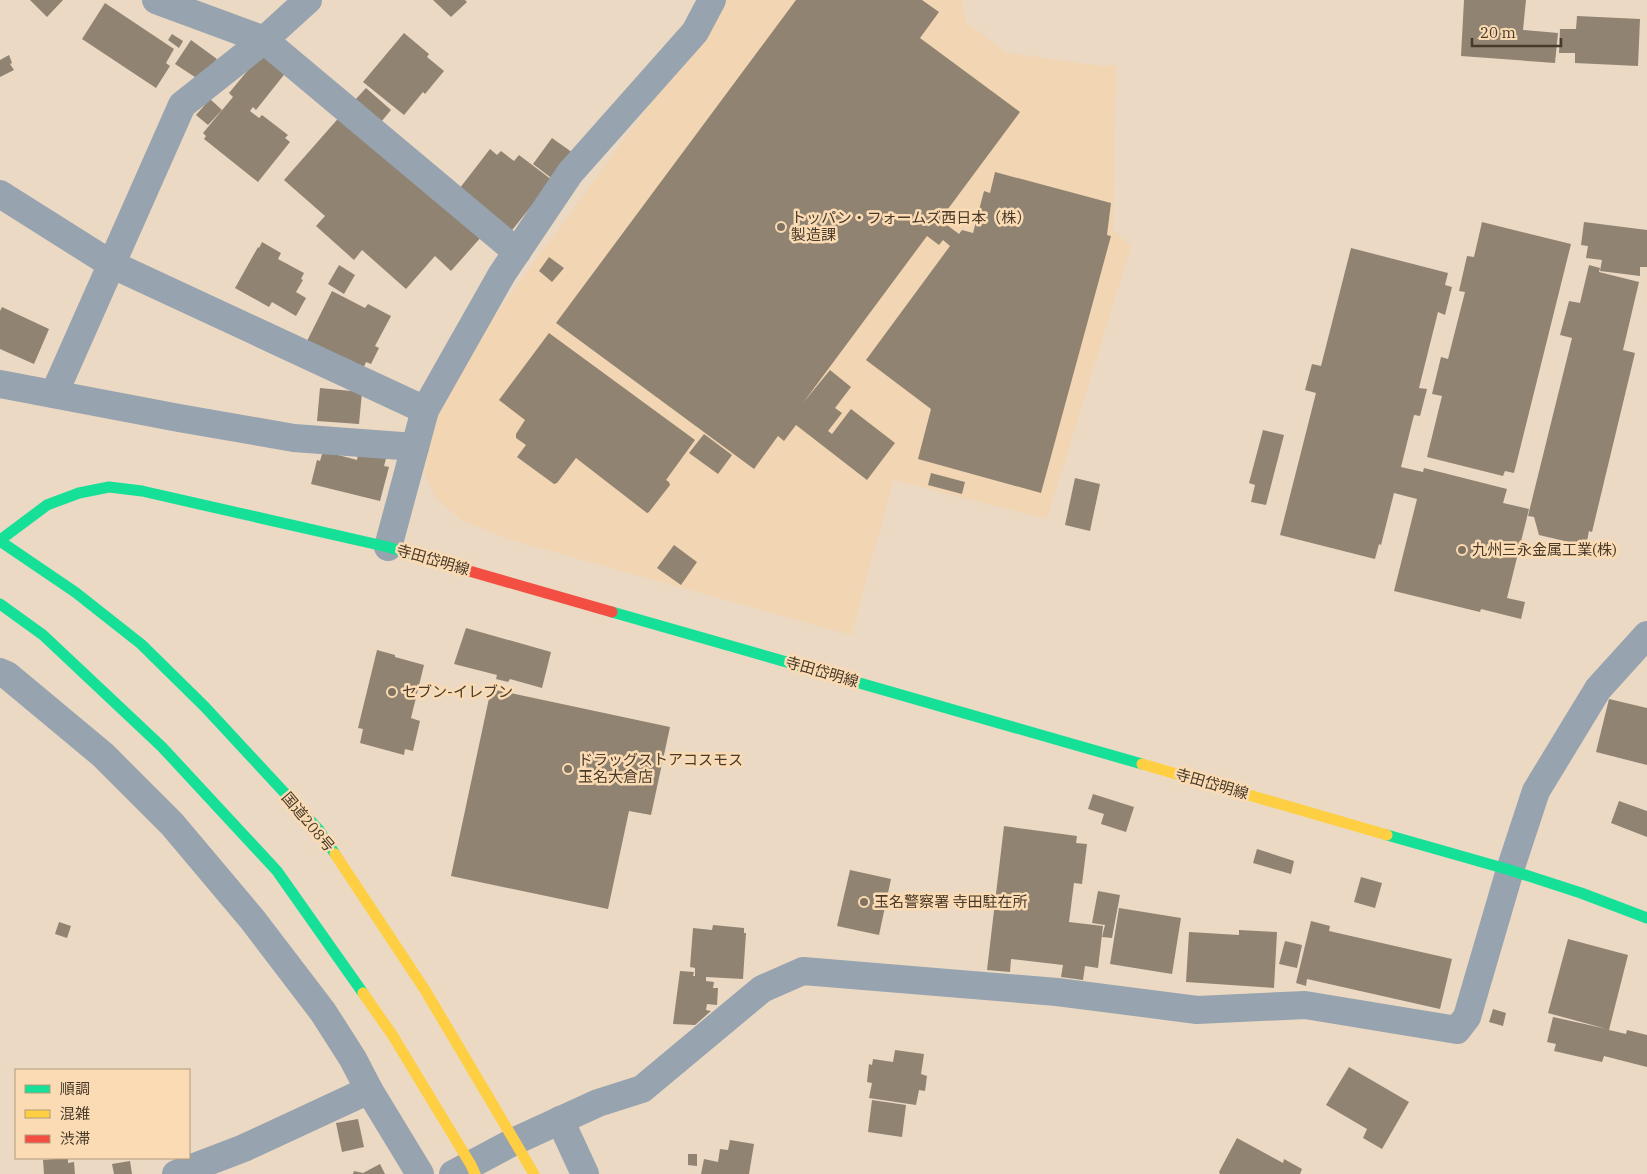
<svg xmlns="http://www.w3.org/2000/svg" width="1647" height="1174" viewBox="0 0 1647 1174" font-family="'IBM Plex Serif','Noto Sans JP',serif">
	<rect width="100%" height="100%" fill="#ebd9c3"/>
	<polygon fill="#f2d5b2" points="726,0 962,0 966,22 1007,53 1102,66 1116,65 1113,230 1131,246 1047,519 894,480 851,635 511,540 463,521 436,498 424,472 436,410 465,357"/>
	<g fill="#908372">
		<polygon points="30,0 63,0 47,17"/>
		<polygon points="433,0 465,0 467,2 451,17"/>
		<polygon points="796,0 922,0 939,12 920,38 1020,112 942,217 945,220 943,222 959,234 962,230 973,233 984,191 990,193 995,172 1111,203 1107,235 1111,236 1041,493 918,459 931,409 866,360 950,246 943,240 939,245 927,236 803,403 830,370 851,387 835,408 842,413 828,431 832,434 851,409 895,443 867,480 796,425 784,441 778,436 754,469 556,323"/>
		<polygon points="1464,0 1526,0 1523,30 1558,33 1555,63 1461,56"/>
		<polygon points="105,3 174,49 166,63 170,66 156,88 82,39"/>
		<polygon points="1577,16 1640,19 1638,66 1575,63 1575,53 1559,53 1560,29 1576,29"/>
		<polygon points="404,33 429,54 427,57 444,71 425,94 423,92 404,115 363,82"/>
		<polygon points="172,34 183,41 179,48 168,40"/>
		<polygon points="191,40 217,59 201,81 175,64"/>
		<polygon points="264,51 287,71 256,110 253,107 250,111 259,118 262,115 288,135 285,138 290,142 258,182 204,139 206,136 203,133 233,97 229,93"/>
		<polygon points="9,55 12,63 10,64 14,70 0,77 0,60"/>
		<polygon points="366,88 391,110 381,122 355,100"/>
		<polygon points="210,99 222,110 208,125 196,115"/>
		<polygon points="343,113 482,236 451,271 435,256 406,289 362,250 354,260 316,226 325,216 284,180"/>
		<polygon points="552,138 573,153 554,180 533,164"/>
		<polygon points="490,149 497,155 501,151 514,161 519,155 552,180 509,234 456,193"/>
		<polygon points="1482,222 1571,244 1514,473 1505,471 1503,476 1427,457 1442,396 1432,394 1441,357 1448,359 1465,292 1459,291 1467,256 1474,257"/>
		<polygon points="1584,222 1647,230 1647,267 1640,267 1640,276 1600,271 1602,260 1586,258 1588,246 1581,245"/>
		<polygon points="262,242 281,253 278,259 304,273 301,279 303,280 296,292 306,298 296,316 272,302 269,307 235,288 258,247 259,248"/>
		<polygon points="1351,248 1448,273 1445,285 1452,287 1445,315 1438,312 1419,388 1427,389 1420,416 1414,415 1401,467 1423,472 1424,468 1507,489 1503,503 1529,509 1507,598 1525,602 1521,619 1481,609 1480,612 1394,591 1417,499 1394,493 1381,545 1379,544 1375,559 1280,535 1316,393 1305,390 1312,364 1321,366"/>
		<polygon points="549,257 564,268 552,282 539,271"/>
		<polygon points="339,265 355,275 344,294 328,284"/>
		<polygon points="1589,265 1600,268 1599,272 1639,282 1623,350 1635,353 1592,532 1589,531 1586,546 1539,535 1534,517 1528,516 1572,338 1560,335 1569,301 1580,303"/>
		<polygon points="332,291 365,308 368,304 391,316 375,346 379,348 371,364 366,362 363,369 307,341"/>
		<polygon points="2,307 49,329 34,364 0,349 0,311"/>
		<polygon points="549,333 695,440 666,480 669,482 670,485 649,512 647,513 576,458 557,483 554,484 517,457 526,445 516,438 516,434 525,420 499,400"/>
		<polygon points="320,388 362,392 359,424 317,421"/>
		<polygon points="1263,430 1284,435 1266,505 1251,502 1255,485 1249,483"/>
		<polygon points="704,434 732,455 718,474 689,453"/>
		<polygon points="323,451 357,460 358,454 387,455 384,466 389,467 380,501 311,484 317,460 320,461"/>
		<polygon points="931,473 965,482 962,494 928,485"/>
		<polygon points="1075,478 1100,484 1090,531 1065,525"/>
		<polygon points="674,545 697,562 681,585 657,568"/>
		<polygon points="466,628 551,652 542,688 510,679 508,682 496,679 497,675 454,664"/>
		<polygon points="377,650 395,655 395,657 424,665 411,718 420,721 413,751 405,749 404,755 360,743 363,729 358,728"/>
		<polygon points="491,689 670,727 651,815 629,811 608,909 451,876"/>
		<polygon points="1609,699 1647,708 1647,765 1596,752"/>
		<polygon points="1093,794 1134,807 1126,832 1101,824 1104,814 1088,809"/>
		<polygon points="1619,801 1647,811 1647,837 1611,823"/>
		<polygon points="1004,826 1077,836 1076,843 1087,844 1082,884 1074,883 1069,922 1103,926 1098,968 1085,966 1083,980 1061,977 1063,965 1011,959 1010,972 987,970"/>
		<polygon points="1257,849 1294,861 1291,874 1253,863"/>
		<polygon points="850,870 891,879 879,935 837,926"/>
		<polygon points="1361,877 1382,883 1375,908 1354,902"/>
		<polygon points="1098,891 1120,895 1112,938 1102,937 1105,925 1092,923"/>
		<polygon points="1119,908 1181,918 1172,974 1110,964"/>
		<polygon points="1311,921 1330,926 1329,931 1452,959 1440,1009 1307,979 1306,986 1296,983"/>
		<polygon points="59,922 71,926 67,938 55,934"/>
		<polygon points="713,925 744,928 744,933 746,933 743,979 706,977 706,981 714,982 713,988 718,988 717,1005 707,1004 706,1010 711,1011 695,1025 673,1024 680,971 694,972 693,976 695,976 695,968 690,967 693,928 712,930"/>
		<polygon points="1239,930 1277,932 1274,988 1186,982 1189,932 1239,935"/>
		<polygon points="1568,939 1628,955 1609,1030 1626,1034 1627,1030 1647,1035 1647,1067 1604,1056 1602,1062 1554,1051 1556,1044 1547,1042 1553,1017 1607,1029 1548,1013"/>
		<polygon points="1285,941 1302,945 1297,968 1279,964"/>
		<polygon points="1493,1009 1506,1013 1503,1026 1489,1022"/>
		<polygon points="895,1050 924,1054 921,1074 927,1076 925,1091 919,1090 916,1105 869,1098 872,1083 867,1082 869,1064 872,1065 873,1059 893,1062"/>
		<polygon points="1349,1067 1409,1102 1382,1149 1363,1138 1367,1129 1326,1105"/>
		<polygon points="872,1100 906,1105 902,1137 868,1132"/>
		<polygon points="358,1119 364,1147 342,1152 336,1123"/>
		<polygon points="1237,1138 1283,1163 1284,1159 1302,1169 1300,1174 1220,1174 1219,1172"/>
		<polygon points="730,1140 754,1144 749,1174 701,1174 704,1159 718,1162 720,1149 728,1150"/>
		<polygon points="688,1154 697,1154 697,1166 688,1165"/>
		<polygon points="68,1158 68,1163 74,1162 75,1174 44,1174 43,1160"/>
		<polygon points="130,1161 132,1174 114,1174 112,1164"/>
		<polygon points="380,1164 385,1174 353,1174 354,1171 363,1173"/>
	</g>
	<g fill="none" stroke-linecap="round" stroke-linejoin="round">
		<g stroke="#97a3af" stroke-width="28">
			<polyline points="156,0 264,40"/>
			<polyline points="308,0 264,40 517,252"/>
			<polyline points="0,194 111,264 425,410"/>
			<polyline points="0,384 179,418 294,438 415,447"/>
			<polyline points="54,394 182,105 264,40"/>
			<polyline points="388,547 425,410 502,274 570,173 695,32 712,0"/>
			<polyline points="0,672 7,675 103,755 172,824 252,919 323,1012 353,1059 369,1090 420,1174"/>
			<polyline points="560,1120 585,1174"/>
			<polyline points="176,1174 244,1148 369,1090"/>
			<polyline points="453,1174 515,1141 598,1103 642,1089 762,989 803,971 1057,992 1197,1010 1305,1005 1457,1030 1467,1017 1510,870 1536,791 1598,689 1647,635"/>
		</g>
		<g stroke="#16e098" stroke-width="11">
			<polyline points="0,540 47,505 79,493 109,487 142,491 388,547 445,564"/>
			<polyline points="0,541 75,592 141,644 205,707 319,830 335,854"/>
			<polyline points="0,604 43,635 162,747 277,871 363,993"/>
			<polyline points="612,612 1142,764"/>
			<polyline points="1387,835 1510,870 1581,893 1647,918"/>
		</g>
		<g stroke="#ffcf43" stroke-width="11">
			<polyline points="1142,764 1387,835"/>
			<polyline points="335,854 425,990 534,1174"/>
			<polyline points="363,993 393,1036 471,1165 475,1174"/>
		</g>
		<polyline stroke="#f24e42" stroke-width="11" points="445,564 612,612"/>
	</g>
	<g fill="#807260" stroke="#fbdbb3" stroke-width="2">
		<circle cx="781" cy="227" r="5"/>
		<circle cx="1462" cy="550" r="5"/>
		<circle cx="392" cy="692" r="5"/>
		<circle cx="568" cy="769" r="5"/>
		<circle cx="864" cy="902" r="5"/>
	</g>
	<g text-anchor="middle" stroke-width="5" stroke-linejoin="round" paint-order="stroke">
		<g font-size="15" fill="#473a2b" stroke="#fbdbb3" text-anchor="start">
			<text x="791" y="223">トッパン・フォームズ西日本（株）<tspan x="791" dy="17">製造課</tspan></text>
			<text x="1472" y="555">九州三永金属工業(株)</text>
			<text x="402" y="697">セブン-イレブン</text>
			<text x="578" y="765">ドラッグストアコスモス<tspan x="578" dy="17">玉名大倉店</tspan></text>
			<text x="874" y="907">玉名警察署 寺田駐在所</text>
		</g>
		<g font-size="15" fill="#473a2b" stroke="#fbdbb3">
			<text transform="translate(433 560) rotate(16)" y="5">寺田岱明線</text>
			<text transform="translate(822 672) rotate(16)" y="5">寺田岱明線</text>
			<text transform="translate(1212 784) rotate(16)" y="5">寺田岱明線</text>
			<text transform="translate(308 822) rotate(50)" y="5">国道208号</text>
		</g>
	</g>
	<rect x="15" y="1069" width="175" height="90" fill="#fbdbb3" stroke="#b39b7d"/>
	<rect x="25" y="1085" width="25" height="8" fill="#16e098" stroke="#b39b7d"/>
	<text x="60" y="1094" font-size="15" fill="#473a2b">順調</text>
	<rect x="25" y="1110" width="25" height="8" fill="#ffcf43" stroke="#b39b7d"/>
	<text x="60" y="1119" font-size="15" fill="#473a2b">混雑</text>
	<rect x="25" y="1135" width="25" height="8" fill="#f24e42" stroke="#b39b7d"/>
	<text x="60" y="1144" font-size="15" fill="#473a2b">渋滞</text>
	<path d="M1472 38v8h89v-8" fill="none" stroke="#473a2b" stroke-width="2.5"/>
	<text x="1480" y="38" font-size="15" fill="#473a2b" stroke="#fbdbb3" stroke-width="4" paint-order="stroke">20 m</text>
</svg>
